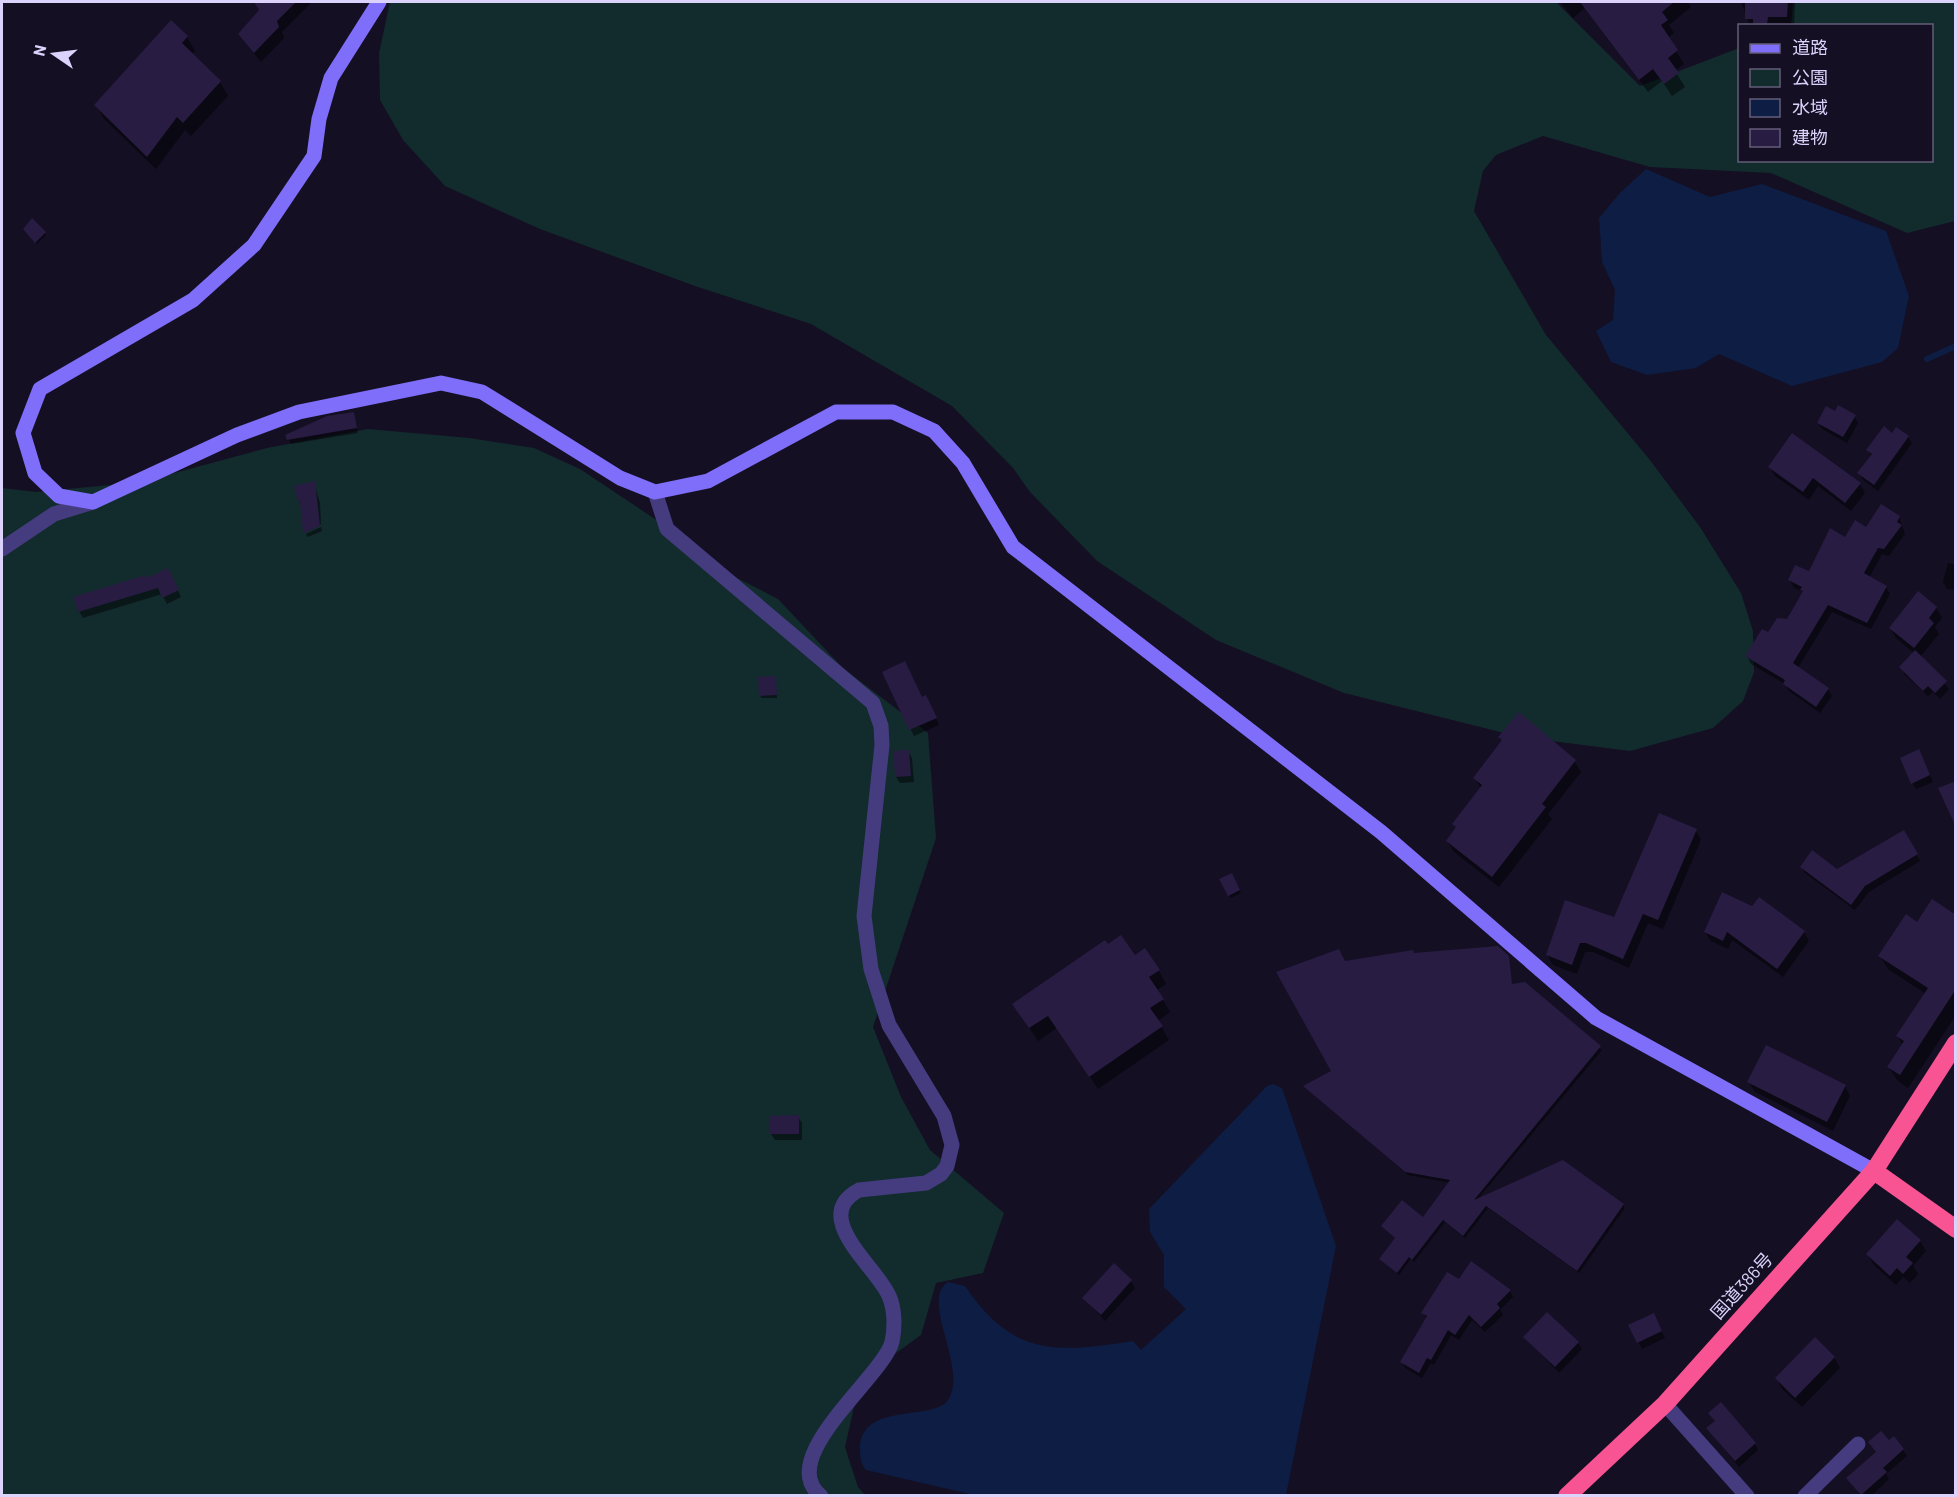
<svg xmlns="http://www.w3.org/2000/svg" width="1957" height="1497" viewBox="0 0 1957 1497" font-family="Barlow,'Noto Sans JP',sans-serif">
	<rect width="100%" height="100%" fill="#140f23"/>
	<g fill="#122b2d">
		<polygon points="390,2 1556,2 1640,86 1739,48 1740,160 1932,160 1932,26 1791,25 1793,2 1955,2 1955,221 1907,233 1771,173 1650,167 1543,136 1496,155 1483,171 1474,211 1546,335 1650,460 1700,527 1741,593 1753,631 1754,672 1743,701 1713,728 1630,751 1520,737 1344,693 1216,640 1097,561 1030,492 1013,468 952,406 811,324 695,286 540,229 445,186 403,140 380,100 379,53"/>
		<polygon points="368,429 469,438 534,448 580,469 658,521 710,564 778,599 843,668 928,733 936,838 873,1027 901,1097 930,1150 1004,1213 983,1273 936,1283 921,1335 881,1364 854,1407 845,1447 858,1487 865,1495 2,1496 2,488 36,492 141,482 267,448"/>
	</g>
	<g fill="#0e1d43">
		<polygon points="1646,169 1710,197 1762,184 1886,231 1909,296 1898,348 1882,362 1792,386 1719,354 1696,368 1647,375 1611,362 1596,331 1613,320 1615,290 1602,262 1599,218 1620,193"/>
		<path d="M 1273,1084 L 1282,1088 L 1336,1246 L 1286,1495 L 974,1495 L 866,1470 C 861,1464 860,1458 860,1449 C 860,1401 933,1422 948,1400 C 969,1368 919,1300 948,1282 L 965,1286 C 1013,1357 1057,1353 1133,1341 L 1141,1350 L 1186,1309 L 1164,1287 L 1164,1255 L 1150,1232 L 1149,1209 L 1267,1086 Z"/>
	</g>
	<g fill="#0007">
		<polygon points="258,2 312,2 282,32 284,38 261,62 239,35 261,11"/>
		<polygon points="1560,2 1688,2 1691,7 1669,25 1674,33 1668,38 1684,64 1675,71 1685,87 1672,96 1662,81 1648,92 1585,8 1573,18"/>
		<polygon points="1741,2 1795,2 1794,26 1750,26"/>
		<polygon points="187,37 195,51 191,55 220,82 228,96 191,136 185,130 156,169 104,119 96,105"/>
		<polygon points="27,232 44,233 46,235 37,244"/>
		<polygon points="353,414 358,433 291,444 288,439"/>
		<polygon points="1854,416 1858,423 1847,443 1822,429 1818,423"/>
		<polygon points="1893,435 1908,437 1912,443 1878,491 1863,480 1859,473 1872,457 1868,450"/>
		<polygon points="1770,467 1860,484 1865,493 1851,511 1818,486 1809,500 1775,476"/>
		<polygon points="314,483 320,503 321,524 305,531 303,506 299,501"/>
		<polygon points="1899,517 1905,534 1889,556 1882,554 1869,578 1886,587 1890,594 1871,629 1832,612 1798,668 1828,689 1832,696 1820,713 1789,691 1785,684 1751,664 1747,656 1768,635 1787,621 1804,592 1794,588 1790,580 1810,573 1845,539"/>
		<polygon points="321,527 322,531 308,537 306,534"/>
		<polygon points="1956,558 1956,590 1947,589 1943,582 1948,563 1954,564"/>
		<polygon points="171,576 181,597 167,604 162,594 83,618 79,611 147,579"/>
		<polygon points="1936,608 1942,618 1935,627 1939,634 1920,657 1949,689 1940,699 1933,692 1928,696 1904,674 1901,667 1914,653 1896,638 1890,628"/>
		<polygon points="884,673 929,703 939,725 914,736"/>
		<polygon points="775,678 777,698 762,698 760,696"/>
		<polygon points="1500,737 1574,761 1581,772 1548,814 1552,819 1499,887 1454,852 1447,841 1457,829 1454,824 1481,789 1475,778 1503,742"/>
		<polygon points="908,751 912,758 914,782 900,783 896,777"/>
		<polygon points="1922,758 1933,782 1916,789 1912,783"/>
		<polygon points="1696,831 1701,840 1663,929 1648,923 1629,968 1593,952 1585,952 1577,974 1553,965 1547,955 1615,919"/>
		<polygon points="1903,832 1920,861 1869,892 1855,910 1805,873 1801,867 1837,871"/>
		<polygon points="1231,875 1241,893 1231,898 1221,880"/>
		<polygon points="1956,917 1956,1015 1908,1088 1897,1080 1889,1067 1903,1045 1898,1037 1926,994 1888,969 1880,956 1917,924"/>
		<polygon points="1705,932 1804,932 1809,941 1783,977 1732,940 1728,949 1711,941"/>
		<polygon points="1414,955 1508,957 1512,985 1602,1050 1477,1200 1563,1162 1623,1205 1625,1208 1579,1273 1488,1208 1465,1238 1445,1222 1414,1262 1411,1259 1399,1275 1381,1259 1396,1239 1383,1226 1424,1220 1451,1183 1408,1175 1307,1089 1333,1071 1344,962"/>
		<polygon points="1159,971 1166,984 1157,990 1170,1012 1158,1021 1169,1040 1098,1089 1057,1028 1038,1041 1022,1017"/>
		<polygon points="1749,1082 1845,1086 1850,1096 1833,1131 1755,1092"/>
		<polygon points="798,1117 802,1123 802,1140 775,1140 771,1134"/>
		<polygon points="1920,1241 1926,1251 1913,1266 1918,1274 1910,1283 1903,1277 1896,1285 1874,1265 1868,1255"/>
		<polygon points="1131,1281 1135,1288 1105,1321 1084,1298"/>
		<polygon points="1459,1281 1510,1291 1513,1297 1500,1310 1503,1315 1485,1332 1472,1320 1459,1340 1451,1335 1434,1365 1431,1363 1422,1378 1405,1368 1402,1362 1427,1319 1423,1313"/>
		<polygon points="1657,1322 1665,1338 1642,1349 1630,1326"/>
		<polygon points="1525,1337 1578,1343 1582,1349 1559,1373"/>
		<polygon points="1834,1357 1840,1368 1802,1407 1782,1389 1777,1378"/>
		<polygon points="1710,1414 1755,1444 1758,1450 1739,1467 1708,1429 1716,1422"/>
		<polygon points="1869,1443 1903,1450 1907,1456 1886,1474 1889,1479 1871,1496 1862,1496 1848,1478 1877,1453"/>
	</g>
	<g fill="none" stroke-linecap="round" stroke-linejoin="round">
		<polyline stroke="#0e1d43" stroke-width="6" points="1927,359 1956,346"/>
	</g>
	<g fill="#281c43">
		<polygon points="254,2 296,2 277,21 279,27 254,53 238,34 259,10"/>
		<polygon points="1580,2 1674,2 1662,12 1668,20 1661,25 1678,50 1668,58 1679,73 1664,84 1653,69 1639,80"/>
		<polygon points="1745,2 1788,2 1787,17 1768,17 1767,24 1753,23 1753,19 1745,19"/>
		<polygon points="171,20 188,36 182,43 221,81 183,123 177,117 147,157 94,105"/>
		<polygon points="32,218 46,232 35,243 23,229"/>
		<polygon points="1838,405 1856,415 1843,437 1817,423 1826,406 1835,411"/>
		<polygon points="354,412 357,428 287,440 285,435 327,416"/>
		<polygon points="1884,426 1892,433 1896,427 1909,436 1874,485 1857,473 1872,454 1866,450"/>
		<polygon points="1792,433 1861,483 1845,503 1813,478 1803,492 1768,467"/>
		<polygon points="315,481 320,526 303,533 300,501 298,501 294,486"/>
		<polygon points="1881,504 1900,516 1897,522 1902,525 1884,549 1878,548 1864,573 1887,586 1867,623 1828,605 1793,663 1829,688 1816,707 1783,684 1785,680 1745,656 1762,629 1768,632 1777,618 1787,619 1803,591 1800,590 1802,587 1788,580 1795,565 1809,571 1830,528 1845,537 1855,520 1866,527"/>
		<polygon points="168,568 179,590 162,598 158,588 78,612 73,597 146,575 147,578"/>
		<polygon points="1918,591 1937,607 1929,618 1934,623 1914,648 1889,628"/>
		<polygon points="1915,650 1947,681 1935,693 1928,686 1923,691 1899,667"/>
		<polygon points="905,661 922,697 926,695 937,718 909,730 882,672"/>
		<polygon points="776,676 777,695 759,696 758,677"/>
		<polygon points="1519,712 1576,760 1542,804 1546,807 1492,877 1446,841 1456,827 1452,824 1482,785 1473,778 1502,740 1498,737"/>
		<polygon points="1919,749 1930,775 1911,784 1900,758"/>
		<polygon points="909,750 911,776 895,777 893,751"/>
		<polygon points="1956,781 1956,827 1938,788"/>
		<polygon points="1659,813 1697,829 1658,920 1643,914 1623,959 1586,943 1580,943 1572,965 1546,955 1565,900 1614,917"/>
		<polygon points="1904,830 1918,854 1865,886 1851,905 1800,867 1812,850 1837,869"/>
		<polygon points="1232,873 1240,890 1228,896 1219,879"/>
		<polygon points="1722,892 1752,906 1759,897 1805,931 1777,969 1727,932 1723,941 1704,932"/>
		<polygon points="1932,899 1956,915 1956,989 1900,1075 1887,1067 1904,1041 1896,1036 1928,988 1878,956 1906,914 1917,922"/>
		<polygon points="1121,935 1135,955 1145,948 1160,970 1149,977 1164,999 1150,1008 1163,1026 1089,1077 1048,1016 1029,1028 1012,1004 1105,940 1108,944"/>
		<polygon points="1498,946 1509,956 1512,984 1525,982 1601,1046 1474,1200 1563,1160 1624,1204 1577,1271 1486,1206 1463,1236 1443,1220 1412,1260 1409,1257 1397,1273 1379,1259 1395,1238 1381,1226 1402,1200 1423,1217 1450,1180 1405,1172 1303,1086 1331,1071 1276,972 1339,949 1345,961 1413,950 1414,953"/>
		<polygon points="1766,1045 1846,1085 1827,1122 1747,1082"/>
		<polygon points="799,1115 799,1134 769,1134 769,1116"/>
		<polygon points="1897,1219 1921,1240 1906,1257 1913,1263 1903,1274 1897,1268 1890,1276 1866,1254"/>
		<polygon points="1471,1261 1511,1290 1497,1304 1500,1308 1481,1327 1469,1315 1455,1335 1448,1330 1431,1360 1427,1358 1419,1373 1400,1362 1427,1316 1421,1313 1447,1272 1459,1279"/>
		<polygon points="1114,1263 1132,1280 1101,1315 1082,1298"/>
		<polygon points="1547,1312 1579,1342 1555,1367 1523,1337"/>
		<polygon points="1654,1313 1662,1331 1637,1343 1628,1325"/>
		<polygon points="1815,1337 1835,1357 1795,1398 1775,1378"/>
		<polygon points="1721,1402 1756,1443 1735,1461 1706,1428 1715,1421 1708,1413"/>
		<polygon points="1881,1431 1889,1440 1894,1436 1904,1449 1883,1468 1887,1472 1861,1495 1846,1478 1876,1452 1868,1442"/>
	</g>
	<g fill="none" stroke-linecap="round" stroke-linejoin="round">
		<g stroke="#453c80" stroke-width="15">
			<path d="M 655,492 L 667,529 L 873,703 L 881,726 L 882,745 L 864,916 L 871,969 L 889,1025 L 944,1116 L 952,1145 L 947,1166 L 941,1174 L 926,1183 L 859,1190 C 809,1217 877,1267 889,1296 C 895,1309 895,1328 892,1342 C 882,1378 774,1458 821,1496"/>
			<polyline points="2,549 54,514 93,502"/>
			<polyline points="1665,1404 1747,1496"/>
			<polyline points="1805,1496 1858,1444"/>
		</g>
		<polyline stroke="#7f6ef9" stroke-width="15" points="379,2 331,78 319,119 314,156 254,245 193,300 40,389 23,433 35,473 59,496 93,502 237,435 299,412 441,383 482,392 620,478 655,492 708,481 836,412 893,412 934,431 963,463 1013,547 1381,832 1596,1018 1874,1171"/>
		<g stroke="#f85393" stroke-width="18">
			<polyline points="1874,1171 1956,1229"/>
			<polyline points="1567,1496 1665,1404 1874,1171 1956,1043"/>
		</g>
	</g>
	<g text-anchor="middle" stroke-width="4.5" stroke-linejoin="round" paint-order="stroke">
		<g font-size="18" fill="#dcd3fd" stroke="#140f23">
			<text transform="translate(1742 1286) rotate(-48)" y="6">国道386号</text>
		</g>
	</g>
	<rect width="1957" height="1497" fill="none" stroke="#dcd3fd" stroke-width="6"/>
	<rect x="1738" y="24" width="195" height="138" fill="#140f23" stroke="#645d7a" stroke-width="1.5"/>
	<rect x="1750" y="44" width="30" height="9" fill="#7f6ef9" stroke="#645d7a" stroke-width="1.5"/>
	<text x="1792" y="54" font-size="18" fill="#dcd3fd">道路</text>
	<rect x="1750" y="69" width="30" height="18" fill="#122b2d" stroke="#645d7a" stroke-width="1.5"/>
	<text x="1792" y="84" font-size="18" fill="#dcd3fd">公園</text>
	<rect x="1750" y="99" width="30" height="18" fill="#0e1d43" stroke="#645d7a" stroke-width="1.5"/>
	<text x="1792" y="114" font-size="18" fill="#dcd3fd">水域</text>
	<rect x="1750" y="129" width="30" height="18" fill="#281c43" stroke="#645d7a" stroke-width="1.5"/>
	<text x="1792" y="144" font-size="18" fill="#dcd3fd">建物</text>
	<g transform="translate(54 54) rotate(284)" stroke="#140f23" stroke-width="4.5" paint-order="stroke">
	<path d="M0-4.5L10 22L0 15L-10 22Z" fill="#dcd3fd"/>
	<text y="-9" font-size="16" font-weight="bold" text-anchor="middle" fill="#dcd3fd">N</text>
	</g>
</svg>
